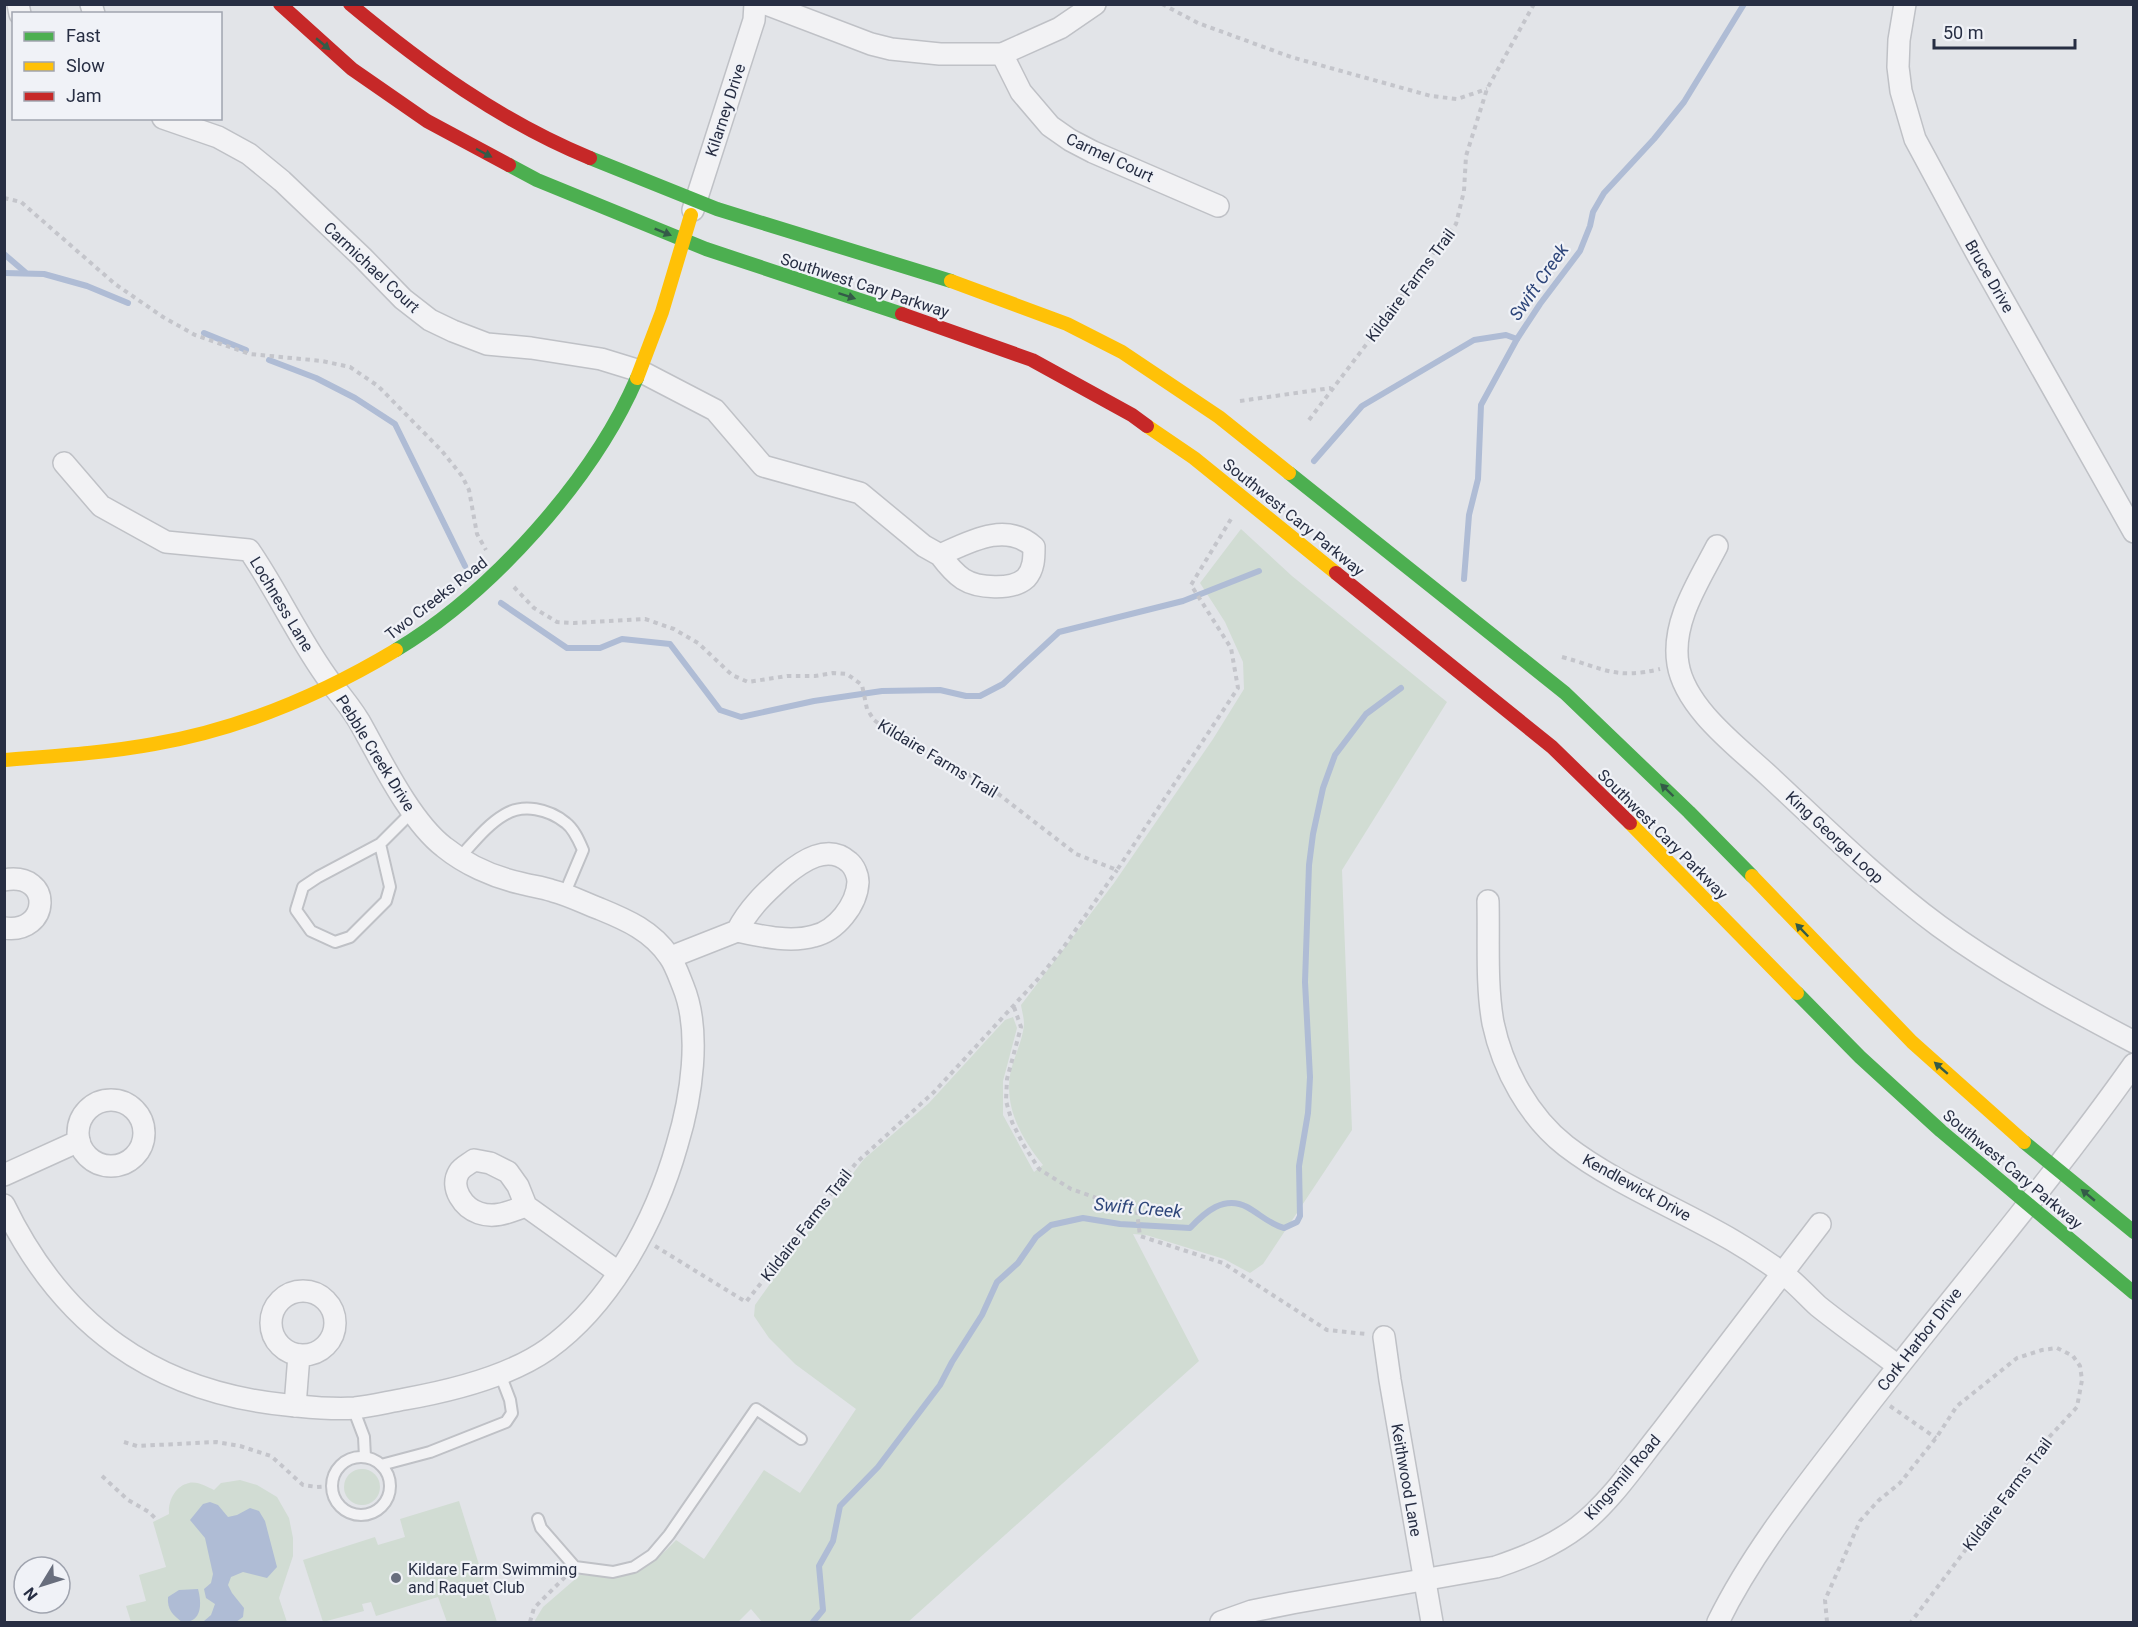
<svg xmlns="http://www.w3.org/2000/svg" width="2138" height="1627" viewBox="0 0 2138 1627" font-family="Roboto,sans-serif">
	<rect width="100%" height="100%" fill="#e2e4e8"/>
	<g fill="#d1dcd3">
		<path d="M 1241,529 L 1292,576 L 1447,702 L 1342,870 L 1352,1130 L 1263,1264 L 1250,1273 L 1224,1259 L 1146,1235 L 1133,1234 L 1199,1361 L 908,1622 L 762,1622 L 751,1609 L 738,1622 L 534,1622 L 543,1607 L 580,1575 C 628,1578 643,1575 676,1540 L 704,1559 L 764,1470 L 800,1493 L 856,1409 L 795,1364 L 769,1338 L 754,1316 L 755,1305 L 794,1250 L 864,1159 L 929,1103 L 1005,1020 L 1013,1017 L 1017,1028 L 1003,1081 L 1003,1115 L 1034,1172 L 1043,1165 C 1021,1138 1003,1106 1011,1070 C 1015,1055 1023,1039 1024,1024 C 1024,1018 1022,1011 1021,1005 L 1114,883 L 1213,739 L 1244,689 L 1243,662 L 1225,622 L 1200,583 Z"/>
		<circle cx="362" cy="1487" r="18"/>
		<path d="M 240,1480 L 257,1485 L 277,1497 L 289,1518 L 293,1538 L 293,1556 L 279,1598 L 287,1622 L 131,1622 L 126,1606 L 146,1601 L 139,1575 L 166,1567 L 153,1522 L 169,1514 C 168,1501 175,1486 189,1483 C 198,1481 207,1487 214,1490 L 221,1483 Z"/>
		<polygon points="459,1501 497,1622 447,1622 438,1597 376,1616 371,1602 362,1604 364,1611 323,1622 303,1560 375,1537 378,1545 405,1537 400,1519"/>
	</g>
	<g fill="#afbcd5">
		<polygon points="210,1502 218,1505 228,1517 237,1515 250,1508 259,1511 265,1521 277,1567 267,1578 243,1572 231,1577 228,1585 232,1593 244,1608 243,1617 236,1622 204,1621 211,1615 215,1604 206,1598 204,1589 211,1583 213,1574 205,1538 190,1520 203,1504"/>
		<path d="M 198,1589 C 202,1604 202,1623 182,1622 C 173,1615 167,1610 168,1597 L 179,1590 Z"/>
	</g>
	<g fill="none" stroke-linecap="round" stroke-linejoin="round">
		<g stroke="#afbcd5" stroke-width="6">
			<polyline points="4,254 25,272"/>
			<polyline points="4,273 44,274 87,286 128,303"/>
			<polyline points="204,333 246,350"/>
			<polyline points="269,360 316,378 355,398 395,424 465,566"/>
			<polyline points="1314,461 1362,406 1474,340 1506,335 1517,339"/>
			<polyline points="1464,579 1469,515 1478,479 1481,405 1517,339 1540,304 1580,251 1590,226 1593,212 1604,193 1654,139 1684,102 1744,4"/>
			<polyline points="501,603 567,648 600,648 622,639 670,644 720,710 741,717 814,701 882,691 940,690 966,696 980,696 1003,684 1059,632 1183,601 1259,571"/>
			<path d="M 813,1622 L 823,1610 L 819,1566 L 833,1541 L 840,1506 L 878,1467 L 940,1385 L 952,1362 L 982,1315 L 997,1282 L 1018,1263 L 1036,1237 L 1051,1225 L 1083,1218 L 1120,1224 L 1190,1228 C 1205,1212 1224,1195 1247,1207 C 1260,1214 1269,1224 1284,1228 L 1297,1222 L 1300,1216 L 1299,1166 L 1308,1113 L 1310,1077 L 1305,982 L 1309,865 L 1313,834 L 1323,788 L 1335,755 L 1366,714 L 1401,688"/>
		</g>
		<g stroke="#bfc1c6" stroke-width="14">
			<g id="lane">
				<polyline points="380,844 390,887 386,901 350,937 335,942 311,931 296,910 303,887 318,877 380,844 412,812"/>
				<path d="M 460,857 C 474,842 487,825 504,815 C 523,803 549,809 566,823 C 574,829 579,841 583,850 L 564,895"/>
				<polyline points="353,1408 364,1437 365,1457"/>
				<circle cx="361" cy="1486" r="29"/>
				<polyline points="381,1465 430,1452 506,1422 512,1413 510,1400 500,1374"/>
				<polyline points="538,1519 541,1528 575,1567 613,1572 634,1567 652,1555 669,1535 756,1409 801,1439"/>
			</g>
		</g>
		<g stroke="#bfc1c6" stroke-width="24">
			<g id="street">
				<polyline points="18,4 20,14"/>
				<polyline points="91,4 94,14"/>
				<polyline points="766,4 871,44 891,49 940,54 1002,54 1060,28 1095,4"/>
				<polyline points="1905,4 1899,40 1898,67 1901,91 1915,139 1976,252 2134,532"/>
				<polyline points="1002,54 1021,92 1050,126 1070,140 1093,152 1218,206"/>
				<path d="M 163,118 L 218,137 L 249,154 L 282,181 L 362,257 L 403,299 L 430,320 L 453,331 L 487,344 L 531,348 L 601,359 L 640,371 L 715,410 L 763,466 L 860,493 L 924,546 L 940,555 C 969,542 1006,521 1034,547 C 1034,558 1034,569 1026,578 C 1012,591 977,588 963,579 C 954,573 946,563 940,555"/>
				<polyline points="693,210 754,20 755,4"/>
				<path d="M 1717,546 C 1699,581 1671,622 1678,664 C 1685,708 1738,747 1768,775 C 1824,827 1878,881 1939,926 C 1999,970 2067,1007 2134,1042"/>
				<path d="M 4,880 C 54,871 50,935 4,928"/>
				<path d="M 1488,901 C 1489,941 1486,984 1493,1023 C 1503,1070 1529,1117 1566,1146 C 1614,1183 1679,1209 1732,1240 C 1749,1250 1766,1261 1781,1272 C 1795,1282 1806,1295 1818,1306 C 1844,1327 1872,1346 1898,1366"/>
				<path d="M 671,957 L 737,931 C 749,908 765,893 784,876 C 802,861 828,843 849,862 C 854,866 858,875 858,882 C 857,905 836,931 814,936 C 790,943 761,936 737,931"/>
				<circle cx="111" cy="1133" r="33"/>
				<polyline points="4,1175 79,1141"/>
				<path d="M 4,1205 C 62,1325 154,1392 287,1405 C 309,1407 332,1410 355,1408 C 371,1406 388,1402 405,1399 C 450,1391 510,1376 548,1349 C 612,1303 656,1219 677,1145 C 691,1099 702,1032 683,986 C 679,976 675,964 669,956 C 652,931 627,920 600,909 C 584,903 569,895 553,891 C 542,887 530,886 520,883 C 493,877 465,864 444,847 C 410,821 380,758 359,721 C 351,708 343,698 334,687 C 320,669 308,649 297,630 C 281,603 267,576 249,550 L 166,542 L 101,506 L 64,463"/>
				<path d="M 526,1206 C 511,1211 496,1219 479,1213 C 464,1208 449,1188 459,1172 C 462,1167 469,1164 474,1160 L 490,1163 L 508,1172 L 518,1186 L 526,1206 L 618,1272"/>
				<circle cx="303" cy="1323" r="32"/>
				<polyline points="1384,1337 1390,1380 1432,1622"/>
				<polyline points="295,1406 299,1355"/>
				<path d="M 1221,1622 L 1252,1611 L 1292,1603 L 1496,1567 C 1525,1557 1553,1546 1578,1527 C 1610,1503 1637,1462 1662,1431 C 1715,1362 1767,1293 1820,1224"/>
				<path d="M 1718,1622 C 1752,1553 1801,1492 1848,1431 C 1942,1308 2044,1191 2134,1064"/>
			</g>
		</g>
		<g stroke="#c4c5cb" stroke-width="4" stroke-dasharray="4.5 4.5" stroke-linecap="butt">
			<polyline points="1162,4 1198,23 1291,57 1431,96 1457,99 1487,89"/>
			<polyline points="4,198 21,202 115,284 163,317 195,335 250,354 322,361 350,367 378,386 441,450 462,476 469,490 477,534 486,550"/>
			<polyline points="1240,401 1331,388"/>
			<polyline points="1309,420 1384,321 1420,270 1456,224 1464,191 1466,156 1487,89 1534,4"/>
			<polyline points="514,587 534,608 557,622 574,623 645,619 674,629 698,643 732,675 748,682 787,676 815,676 833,673 847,674 862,685 867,709 874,720 887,730 930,751 992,789 1076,854 1117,870 1238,688 1231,648 1191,585 1231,519"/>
			<path d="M 1562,657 C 1603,668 1615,680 1660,669"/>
			<polyline points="1014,1007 1021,1027 1007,1079 1006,1101 1012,1122 1023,1144 1039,1169 1071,1189 1137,1212 1140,1236 1223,1263 1327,1330 1366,1334"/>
			<polyline points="655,1246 746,1302 856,1163 934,1092 1038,979 1063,948 1117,870"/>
			<polyline points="1890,1406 1936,1438"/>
			<polyline points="124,1442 137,1446 216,1442 240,1446 271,1456 303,1485 317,1487 332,1486"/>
			<polyline points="102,1476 128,1500 149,1512 157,1520"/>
			<polyline points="530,1622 534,1608 565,1577"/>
			<polyline points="1827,1622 1825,1600 1860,1521 1878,1501 1900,1483 1936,1438 1957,1406 2017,1358 2042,1350 2057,1348 2073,1356 2080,1366 2082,1380 2077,1407 2029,1459 1998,1507 1911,1622"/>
		</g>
		<use href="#lane" stroke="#f2f2f4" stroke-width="10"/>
		<use href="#street" stroke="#f2f2f4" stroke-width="21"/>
		<g stroke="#4caf50" stroke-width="14">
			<polyline points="590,158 717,209 951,281"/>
			<polyline points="509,165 537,180 706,249 902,314"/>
			<polyline points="1289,473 1565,693 1689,812 1752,876"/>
			<path d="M 396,650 C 491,593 593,480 637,378"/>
			<polyline points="1797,993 1860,1057 1941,1131 2134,1293"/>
			<polyline points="2024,1142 2134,1232"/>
		</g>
		<g stroke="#ffc107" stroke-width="14">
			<polyline points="951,281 1067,324 1122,352 1219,417 1289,473"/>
			<polyline points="637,378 662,312 691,215"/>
			<polyline points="1147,426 1194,458 1336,573"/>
			<path d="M 4,760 C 54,756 105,753 154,744 C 241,729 321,695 396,650"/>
			<polyline points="1630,823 1797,993"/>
			<polyline points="1752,876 1912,1042 2024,1142"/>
		</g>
		<g stroke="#c62828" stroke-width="14">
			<polyline points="280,4 352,69 427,121 509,165"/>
			<path d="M 350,4 C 423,65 502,122 590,158"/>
			<polyline points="902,314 1032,360 1132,415 1147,426"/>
			<polyline points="1336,573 1552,747 1630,823"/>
		</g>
	</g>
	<defs><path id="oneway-solid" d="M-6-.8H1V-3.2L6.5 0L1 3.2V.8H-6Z" transform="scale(1.5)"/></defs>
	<g fill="#345b48">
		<use href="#oneway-solid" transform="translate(323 44) rotate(40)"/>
		<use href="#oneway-solid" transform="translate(484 153) rotate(28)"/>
		<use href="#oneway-solid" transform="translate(663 232) rotate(22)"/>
		<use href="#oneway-solid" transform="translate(847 296) rotate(18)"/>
		<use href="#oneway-solid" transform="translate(1667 790) rotate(-136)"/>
		<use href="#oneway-solid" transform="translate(1802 930) rotate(-134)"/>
		<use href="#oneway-solid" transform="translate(1941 1068) rotate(-139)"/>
		<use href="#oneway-solid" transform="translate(2088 1195) rotate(-140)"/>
	</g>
	<circle fill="#686e7d" stroke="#f0f2f7" stroke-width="2" cx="396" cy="1578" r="6"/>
	<g text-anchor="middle" stroke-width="4.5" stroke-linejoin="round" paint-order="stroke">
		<g font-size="16" fill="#272e43" stroke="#f0f2f7">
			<text transform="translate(725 110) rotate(-72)" y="6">Kilarney Drive</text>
			<text transform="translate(1110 157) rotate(25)" y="6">Carmel Court</text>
			<text transform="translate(372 267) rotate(43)" y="6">Carmichael Court</text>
			<text transform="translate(1990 276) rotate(60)" y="6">Bruce Drive</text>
			<text transform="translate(865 285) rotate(18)" y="6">Southwest Cary Parkway</text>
			<text transform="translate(1410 285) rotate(-53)" y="6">Kildaire Farms Trail</text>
			<text transform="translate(1294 517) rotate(39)" y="6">Southwest Cary Parkway</text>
			<text transform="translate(436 598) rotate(-38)" y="6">Two Creeks Road</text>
			<text transform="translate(282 604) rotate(59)" y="6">Lochness Lane</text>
			<text transform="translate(376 753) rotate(58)" y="6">Pebble Creek Drive</text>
			<text transform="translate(938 758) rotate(31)" y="6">Kildaire Farms Trail</text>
			<text transform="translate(1663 834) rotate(45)" y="6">Southwest Cary Parkway</text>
			<text transform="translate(1835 837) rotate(43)" y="6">King George Loop</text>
			<text transform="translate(2013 1169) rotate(40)" y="6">Southwest Cary Parkway</text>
			<text transform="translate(1637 1187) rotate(29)" y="6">Kendlewick Drive</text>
			<text transform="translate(806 1225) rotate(-52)" y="6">Kildaire Farms Trail</text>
			<text transform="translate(1919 1339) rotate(-52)" y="6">Cork Harbor Drive</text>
			<text transform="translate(1622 1477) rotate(-49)" y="6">Kingsmill Road</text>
			<text transform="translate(1407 1480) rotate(80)" y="6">Keithwood Lane</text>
			<text transform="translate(2007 1494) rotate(-53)" y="6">Kildaire Farms Trail</text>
		</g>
		<g font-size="16" fill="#272e43" stroke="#f0f2f7" text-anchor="start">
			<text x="408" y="1575">Kildare Farm Swimming<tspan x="408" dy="18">and Raquet Club</tspan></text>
		</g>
		<g font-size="18" font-style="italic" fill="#2e467a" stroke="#f0f2f7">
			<text transform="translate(1539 282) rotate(-55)" y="6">Swift Creek</text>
			<text transform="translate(1138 1208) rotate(5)" y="6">Swift Creek</text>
		</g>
	</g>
	<rect width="2138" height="1627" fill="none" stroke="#272e43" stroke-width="12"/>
	<rect x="12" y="12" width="210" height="108" fill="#f0f2f7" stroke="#a0a4af" stroke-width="1.5"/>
	<rect x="24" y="32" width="30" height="9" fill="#4caf50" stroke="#a0a4af" stroke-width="1.5"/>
	<text x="66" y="42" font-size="18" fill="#272e43">Fast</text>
	<rect x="24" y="62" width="30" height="9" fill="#ffc107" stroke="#a0a4af" stroke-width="1.5"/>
	<text x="66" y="72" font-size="18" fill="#272e43">Slow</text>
	<rect x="24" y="92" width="30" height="9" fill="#c62828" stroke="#a0a4af" stroke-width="1.5"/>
	<text x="66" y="102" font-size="18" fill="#272e43">Jam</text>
	<g transform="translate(42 1585) rotate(232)"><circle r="28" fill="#f0f2f7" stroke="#a0a4af" stroke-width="1.5"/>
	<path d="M0-4.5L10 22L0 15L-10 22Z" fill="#686e7d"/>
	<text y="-9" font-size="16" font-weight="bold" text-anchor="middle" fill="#272e43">N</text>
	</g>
	<path d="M1934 39v9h141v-9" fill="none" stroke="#272e43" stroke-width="3"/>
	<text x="1943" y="39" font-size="18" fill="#272e43" stroke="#f0f2f7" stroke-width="4.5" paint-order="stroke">50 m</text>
</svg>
